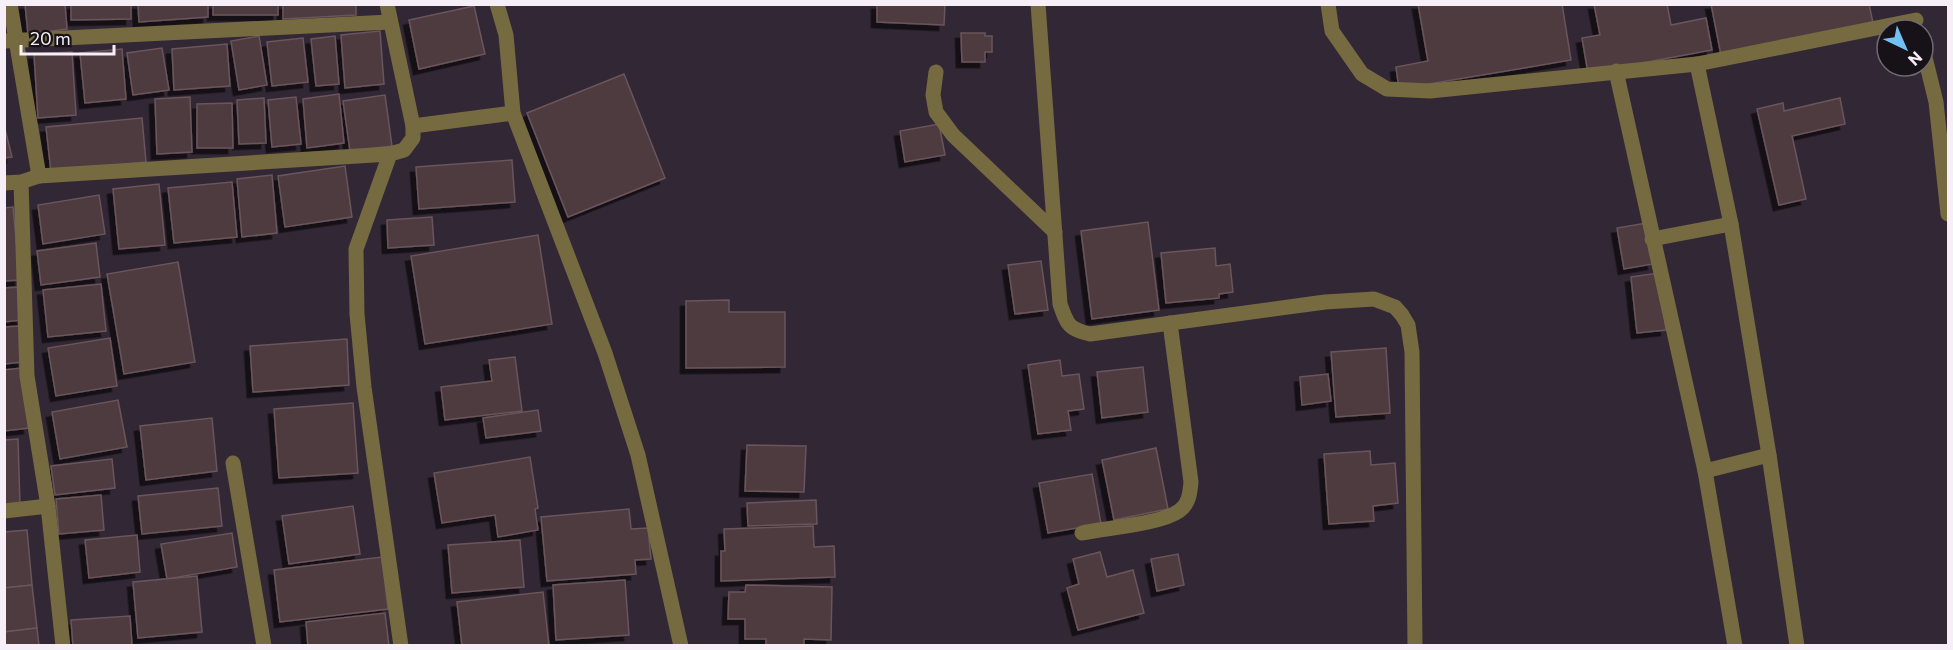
<svg xmlns="http://www.w3.org/2000/svg" width="1953" height="650" viewBox="0 0 1953 650" font-family="Commissioner,sans-serif">
	<defs>
		<filter id="shadow"><feDropShadow dx="-5.5" dy="5.5" stdDeviation="0" flood-color="#0009"/></filter>
	</defs>
	<rect width="100%" height="100%" fill="#322735"/>
	<g fill="#4e3a40" stroke="#6a555b" stroke-width="1.5" filter="url(#shadow)">
		<polygon points="25,4 65,4 67,29 28,34"/>
		<polygon points="71,4 131,4 131,19 71,20"/>
		<polygon points="138,4 208,4 208,17 139,22"/>
		<rect x="213" y="4" width="65" height="11"/>
		<polygon points="283,4 356,4 356,15 283,19"/>
		<polygon points="877,4 945,4 944,25 877,22"/>
		<polygon points="1418,4 1562,4 1571,60 1399,89 1396,67 1428,61"/>
		<polygon points="1594,4 1667,4 1671,25 1706,18 1712,50 1588,73 1582,38 1600,35"/>
		<polygon points="1711,4 1869,4 1873,23 1721,55"/>
		<polygon points="474,6 485,54 419,69 409,20"/>
		<polygon points="380,31 384,84 345,88 341,35"/>
		<polygon points="961,33 985,33 985,36 992,36 992,52 985,52 985,62 962,62"/>
		<polygon points="259,36 267,85 239,90 231,41"/>
		<polygon points="335,36 339,84 316,86 311,39"/>
		<polygon points="303,38 308,82 272,86 267,42"/>
		<polygon points="227,44 230,86 174,90 172,49"/>
		<polygon points="162,48 169,90 133,95 127,53"/>
		<polygon points="122,49 126,99 85,103 80,53"/>
		<polygon points="72,52 76,115 38,118 34,54"/>
		<polygon points="624,74 665,178 568,217 527,113"/>
		<polygon points="339,94 344,143 307,148 303,99"/>
		<polygon points="385,95 392,146 350,151 343,101"/>
		<polygon points="190,97 192,152 157,154 155,99"/>
		<polygon points="296,97 301,144 272,147 268,100"/>
		<polygon points="264,98 266,143 239,144 237,100"/>
		<polygon points="1840,98 1845,124 1792,136 1806,199 1779,205 1757,109 1783,103 1784,111"/>
		<polygon points="232,103 233,148 197,148 197,104"/>
		<polygon points="142,118 146,162 51,172 46,127"/>
		<polygon points="939,124 945,155 905,162 900,131"/>
		<polygon points="4,125 12,157 4,158"/>
		<polygon points="512,160 515,202 419,209 416,167"/>
		<polygon points="345,166 352,217 285,227 278,176"/>
		<polygon points="272,175 277,233 242,237 237,179"/>
		<polygon points="232,182 237,237 174,243 168,188"/>
		<polygon points="159,184 165,245 119,249 113,189"/>
		<polygon points="99,195 105,234 43,244 38,205"/>
		<polygon points="13,207 20,280 4,281 4,208"/>
		<polygon points="432,217 434,245 388,248 387,220"/>
		<polygon points="1148,222 1159,310 1092,319 1081,231"/>
		<polygon points="1646,223 1653,264 1624,269 1617,228"/>
		<polygon points="538,235 552,324 425,344 411,256"/>
		<polygon points="96,243 100,277 41,285 37,251"/>
		<polygon points="1215,248 1216,266 1230,264 1233,292 1219,294 1219,298 1166,303 1161,253"/>
		<polygon points="1041,261 1048,310 1015,314 1008,265"/>
		<polygon points="178,262 195,362 124,374 107,274"/>
		<polygon points="1659,273 1666,330 1637,333 1631,277"/>
		<polygon points="101,284 106,331 48,337 43,290"/>
		<polygon points="19,287 22,320 4,322 4,288"/>
		<polygon points="729,300 729,312 785,312 785,367 686,368 686,301"/>
		<polygon points="20,326 23,362 4,364 4,327"/>
		<polygon points="110,338 117,386 56,396 48,348"/>
		<polygon points="347,339 349,385 253,392 250,346"/>
		<polygon points="1386,348 1390,413 1336,417 1331,352"/>
		<polygon points="515,357 522,411 445,420 441,387 492,381 489,360"/>
		<polygon points="1060,360 1062,376 1079,374 1084,409 1068,411 1071,430 1038,434 1028,365"/>
		<polygon points="1143,367 1148,412 1102,418 1097,372"/>
		<polygon points="22,368 29,428 4,431 4,370"/>
		<polygon points="1328,374 1331,401 1302,405 1300,377"/>
		<polygon points="118,400 127,447 60,459 52,412"/>
		<polygon points="353,403 358,473 279,478 274,409"/>
		<polygon points="538,410 541,431 486,438 483,418"/>
		<polygon points="212,418 217,471 146,480 140,426"/>
		<polygon points="18,439 20,505 4,506 4,440"/>
		<polygon points="747,445 806,446 804,492 745,491"/>
		<polygon points="1156,448 1168,509 1114,520 1102,460"/>
		<polygon points="1370,451 1371,465 1395,463 1398,503 1373,506 1374,521 1329,524 1324,454"/>
		<polygon points="530,457 538,508 535,509 538,530 498,537 495,515 442,523 434,473"/>
		<polygon points="112,459 115,488 55,495 51,466"/>
		<polygon points="1092,474 1101,524 1048,533 1039,483"/>
		<polygon points="218,488 222,526 142,534 138,496"/>
		<polygon points="101,495 104,530 59,534 56,499"/>
		<polygon points="816,500 817,524 748,526 747,503"/>
		<polygon points="353,506 360,554 289,564 282,516"/>
		<polygon points="629,509 631,529 648,528 651,559 635,560 636,574 547,581 541,517"/>
		<polygon points="813,526 814,547 834,546 835,577 721,581 721,551 725,551 724,529"/>
		<polygon points="27,530 32,585 4,588 4,532"/>
		<polygon points="232,533 237,567 167,579 161,544"/>
		<polygon points="137,535 140,572 89,578 85,540"/>
		<polygon points="520,540 524,587 452,593 448,545"/>
		<polygon points="1100,552 1107,577 1133,570 1144,613 1078,630 1067,588 1079,584 1073,559"/>
		<polygon points="1178,554 1184,585 1157,591 1151,559"/>
		<polygon points="382,557 388,609 280,622 274,570"/>
		<polygon points="197,576 202,632 138,638 133,582"/>
		<polygon points="625,580 629,635 556,640 553,585"/>
		<polygon points="32,585 37,628 4,632 4,588"/>
		<polygon points="746,585 832,587 831,640 804,639 804,646 766,646 766,639 745,639 745,619 728,619 729,592 745,592"/>
		<polygon points="543,592 549,646 462,646 457,602"/>
		<polygon points="385,613 389,646 308,646 306,622"/>
		<polygon points="130,616 132,646 73,646 71,620"/>
		<polygon points="37,628 39,646 4,646 4,632"/>
	</g>
	<g fill="none" stroke-linecap="round" stroke-linejoin="round">
		<g stroke="#766a41" stroke-width="15">
			<polyline points="10,4 39,176"/>
			<polyline points="387,4 413,126 413,138 404,150 390,154 356,249 357,314 364,387 401,646"/>
			<polyline points="497,4 506,35 513,113 605,353 638,455 681,646"/>
			<path d="M 1038,4 L 1060,304 C 1067,324 1068,329 1090,334 L 1325,302 L 1374,299 L 1395,307 L 1402,315 L 1408,325 L 1412,352 L 1415,646"/>
			<polyline points="1328,4 1332,31 1362,74 1387,89 1430,91 1697,64 1916,20"/>
			<polyline points="4,41 390,22"/>
			<polyline points="1923,49 1936,102 1948,214"/>
			<polyline points="1697,64 1731,224 1769,455 1797,646"/>
			<polyline points="1616,71 1705,471 1735,646"/>
			<polyline points="936,72 933,95 936,112 953,135 1055,232"/>
			<polyline points="413,126 513,113"/>
			<polyline points="21,182 27,376 48,506 63,646"/>
			<polyline points="4,183 21,182 39,176 390,154"/>
			<polyline points="1652,239 1731,224"/>
			<polyline points="233,463 264,646"/>
			<polyline points="1705,471 1769,455"/>
			<polyline points="4,511 48,506"/>
			<path d="M 1082,533 C 1105,528 1161,524 1179,511 C 1189,504 1190,493 1191,482 L 1170,323"/>
		</g>
	</g>
	<rect width="1953" height="650" fill="none" stroke="#f6eff8" stroke-width="12"/>
	<g transform="translate(1905 48) rotate(136)"><circle r="28" fill="#171218" stroke="#706a72" stroke-width="1.5"/>
	<path d="M0-4.5L10 22L0 15L-10 22Z" fill="#72c1f5"/>
	<text y="-9" font-size="16" font-weight="bold" text-anchor="middle" fill="#f6eff8">N</text>
	</g>
	<path d="M21 45v9h93v-9" fill="none" stroke="#f6eff8" stroke-width="3"/>
	<text x="30" y="45" font-size="18" fill="#f6eff8" stroke="#171218" stroke-width="4.5" paint-order="stroke">20 m</text>
</svg>
